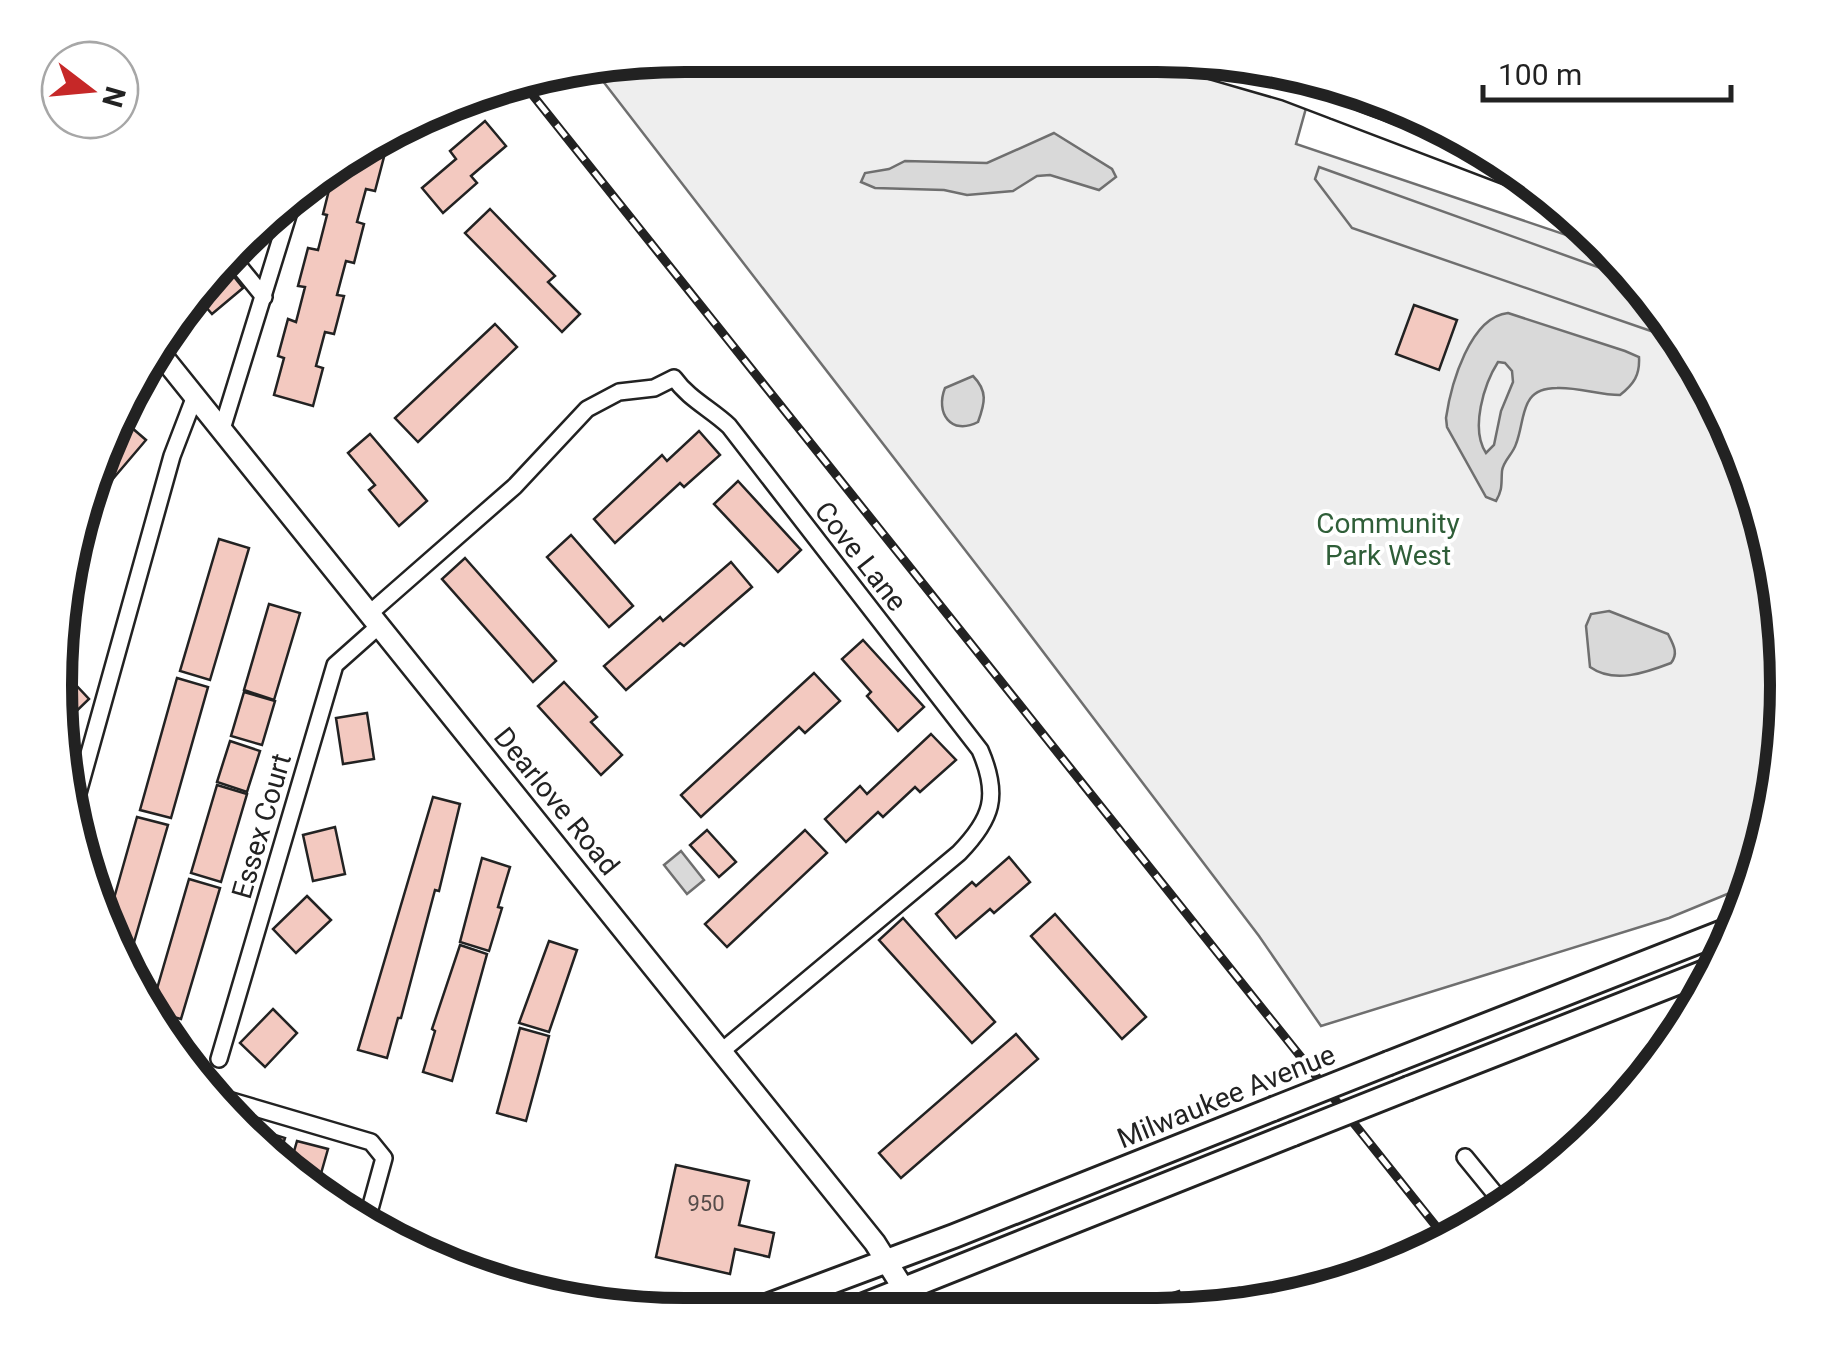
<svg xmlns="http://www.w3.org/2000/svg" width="1843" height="1371" viewBox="0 0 1843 1371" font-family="Roboto,sans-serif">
	<rect width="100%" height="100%" fill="#fff"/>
	<polygon fill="#eee" stroke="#6f6f6f" stroke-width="2.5" points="686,55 1198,56 1315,76 1296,144 1599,246 1658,302 1767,523 1783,768 1742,888 1669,918 1321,1026 1259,936 1006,603 592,67"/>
	<polygon fill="#ededed" stroke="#6f6f6f" stroke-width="2.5" points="1319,167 1634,280 1658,302 1677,340 1352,228 1315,179"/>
	<g fill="#d9d9d9" stroke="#6f6f6f" stroke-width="2.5" fill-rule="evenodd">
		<polygon points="1054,133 1112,169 1116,177 1099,190 1050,175 1037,176 1013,191 967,195 944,190 875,188 861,182 865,173 889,169 905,161 987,163"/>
		<path d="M 1508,313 L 1625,351 L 1639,357 C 1640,375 1634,384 1620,395 C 1599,395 1578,387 1557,388 C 1519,388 1526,418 1516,444 C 1513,454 1503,461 1502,471 C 1501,484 1503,489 1496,501 L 1486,497 L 1447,427 L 1446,418 C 1451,384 1470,317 1508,313 ZM 1498,362 L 1505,363 L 1512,371 L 1513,382 L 1501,411 L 1494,445 L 1486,453 C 1470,429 1484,384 1498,362 Z"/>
		<path d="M 973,376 C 988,391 985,403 978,422 C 951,436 935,413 945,388 Z"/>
		<path d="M 1609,611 L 1668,634 C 1673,644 1679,653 1671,663 C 1645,673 1614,684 1590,667 L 1586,626 L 1591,614 Z"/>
		<polygon points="681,851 704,880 687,894 664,865"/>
	</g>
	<g fill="#f3c9c0" stroke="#222" stroke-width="2.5">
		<polygon points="485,121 506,146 471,176 477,183 443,213 422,188 456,159 450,151"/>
		<polygon points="383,134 379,151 385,153 375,191 366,189 357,222 364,224 354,263 346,261 337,295 344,296 334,334 325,332 316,366 323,368 313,406 274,395 284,358 278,356 288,319 296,322 305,287 298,286 308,248 318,250 327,215 323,214 335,166 370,140"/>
		<polygon points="490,209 555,276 548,282 580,314 562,332 465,233"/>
		<polygon points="223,263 243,288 212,314 198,298"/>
		<polygon points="1414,305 1457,320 1439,370 1396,354"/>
		<polygon points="495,324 517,347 418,442 395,418"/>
		<polygon points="117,415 146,440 83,514"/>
		<polygon points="699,431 720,455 684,487 680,483 615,543 594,519 662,455 667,461"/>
		<polygon points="370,434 427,501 399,526 369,490 375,485 348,453"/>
		<polygon points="738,481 801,550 778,572 714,504"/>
		<polygon points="571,535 633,606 609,627 547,557"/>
		<polygon points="219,539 249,548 210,680 180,671"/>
		<polygon points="465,558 556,661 533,682 442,579"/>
		<polygon points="731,562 752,587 684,646 680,643 626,690 604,666 660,617 663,621"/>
		<polygon points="269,604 300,613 274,700 244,690"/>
		<polygon points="863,640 924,707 898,731 867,696 871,692 842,659"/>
		<polygon points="60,668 89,699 57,730 56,727"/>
		<polygon points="814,673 840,701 805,733 799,727 701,817 681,795"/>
		<polygon points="177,678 208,687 171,818 140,810"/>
		<polygon points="564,682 597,717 591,722 622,755 601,775 538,706"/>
		<polygon points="244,692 275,701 262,745 231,736"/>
		<polygon points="367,713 374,759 343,764 336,718"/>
		<polygon points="931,734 956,760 920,792 915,787 883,817 878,812 846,842 825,819 860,786 867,794"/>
		<polygon points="230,741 260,751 247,792 217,782"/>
		<polygon points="217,785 247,794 221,882 191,873"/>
		<polygon points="433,797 460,804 439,891 435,890 401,1018 398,1018 387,1058 358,1050"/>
		<polygon points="137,817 168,825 128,963 107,923"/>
		<polygon points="335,827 345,874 313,881 303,835"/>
		<polygon points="707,830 736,862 719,877 690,845"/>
		<polygon points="805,830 827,853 727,947 705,924"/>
		<polygon points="1009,857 1030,882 994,913 990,909 956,938 936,914 972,882 976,886"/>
		<polygon points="482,858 510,867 498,907 502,908 489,951 460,942"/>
		<polygon points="189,879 220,888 181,1019 154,1012 152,1006"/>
		<polygon points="307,896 331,920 296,953 273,929"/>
		<polygon points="1055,914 1146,1017 1122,1039 1031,936"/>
		<polygon points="903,918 995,1022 972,1043 879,940"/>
		<polygon points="549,941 577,950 549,1032 519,1023"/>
		<polygon points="460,945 487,954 452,1081 423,1072 435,1031 432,1029"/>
		<polygon points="273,1009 297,1033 265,1067 240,1043"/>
		<polygon points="520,1028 549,1036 526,1121 497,1113"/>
		<polygon points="1016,1034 1038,1059 901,1178 879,1153"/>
		<polygon points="253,1128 285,1138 280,1153 253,1129"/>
		<polygon points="297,1141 328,1149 318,1184 291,1162"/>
		<polygon points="676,1165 749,1181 739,1225 774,1233 769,1257 735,1249 730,1274 656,1257"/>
		<polygon points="1239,1288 1242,1310 1207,1311 1205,1293"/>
		<polygon points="1179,1291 1186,1311 1147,1311 1144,1302"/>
	</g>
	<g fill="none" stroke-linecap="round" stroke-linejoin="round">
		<g stroke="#222" stroke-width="20">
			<g id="street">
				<polyline points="1160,56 1285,92 1537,188"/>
				<polyline points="1333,110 1342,86"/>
				<polyline points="229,254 264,297"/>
				<polyline points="222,429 293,199"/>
				<path d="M 370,613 L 515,486 L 587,409 L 619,392 L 654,388 L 674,378 C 689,399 711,409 729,426 L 980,750 C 1000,796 992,819 959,853 L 723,1050"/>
				<polyline points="73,811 172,456 195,396"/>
				<polyline points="219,1059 335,665 380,625"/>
				<polyline points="218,1097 371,1142 384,1158 365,1227"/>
				<polyline points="1465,1157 1505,1206"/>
			</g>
		</g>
		<g stroke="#222" stroke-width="25">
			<polyline id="secondary" points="159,352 875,1243 905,1291 912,1313"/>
		</g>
		<g stroke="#222" stroke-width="28">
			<g id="primary">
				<polyline points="1389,1063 1728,930"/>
				<polyline points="1409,1088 1715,968"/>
				<polyline points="844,1313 1293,1134"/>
				<polyline points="745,1314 954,1236 1273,1109"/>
			</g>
		</g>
		<use href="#street" stroke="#fff" stroke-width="15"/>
		<use href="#secondary" stroke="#fff" stroke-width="20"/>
		<use href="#primary" stroke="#fff" stroke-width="22"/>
		<g stroke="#222" stroke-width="9">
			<polyline id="rail" points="519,78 1447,1240"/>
		</g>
		<use href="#rail" stroke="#fff" stroke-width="5" stroke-dasharray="15" stroke-linecap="butt"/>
		<g stroke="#222" stroke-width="28" stroke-linecap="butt">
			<g id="primary-bridge">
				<polyline points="1273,1109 1389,1063"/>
				<polyline points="1293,1134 1409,1088"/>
			</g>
		</g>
		<use href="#primary-bridge" stroke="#fff" stroke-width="22"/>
	</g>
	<g text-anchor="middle" stroke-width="8" stroke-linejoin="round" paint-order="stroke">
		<g font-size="22" fill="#564c4a">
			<text x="706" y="1211">950</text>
		</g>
		<g font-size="28" fill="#2f5e38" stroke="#fff">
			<text x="1388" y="533">Community<tspan x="1388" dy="32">Park West</tspan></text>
		</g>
		<g font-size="28" fill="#222" stroke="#fff">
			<text transform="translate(861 556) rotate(52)" y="10">Cove Lane</text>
			<text transform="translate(557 801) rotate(51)" y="10">Dearlove Road</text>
			<text transform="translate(261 826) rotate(-74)" y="10">Essex Court</text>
			<text transform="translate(1226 1096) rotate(-22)" y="10">Milwaukee Avenue</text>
		</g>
	</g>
	<path d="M0 0H1843V1371H0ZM685 72H1157A613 613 0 0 1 1770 685V685A613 613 0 0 1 1157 1298H685A613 613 0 0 1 72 685V685A613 613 0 0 1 685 72Z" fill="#fff" fill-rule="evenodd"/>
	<path fill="none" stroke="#222" stroke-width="12" d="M685 72H1157A613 613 0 0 1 1770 685V685A613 613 0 0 1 1157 1298H685A613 613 0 0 1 72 685V685A613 613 0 0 1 685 72Z"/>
	<g transform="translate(90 90) rotate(106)"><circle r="48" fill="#ffffff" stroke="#a7a7a7" stroke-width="2.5"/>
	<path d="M0-8L18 38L0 25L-18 38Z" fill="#c62828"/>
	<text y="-15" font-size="28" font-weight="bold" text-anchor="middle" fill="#222222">N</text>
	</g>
	<path d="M1483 85v15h248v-15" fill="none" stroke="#222222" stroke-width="5"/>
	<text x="1498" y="85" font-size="30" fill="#222222" stroke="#ffffff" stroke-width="8" paint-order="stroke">100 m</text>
</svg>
